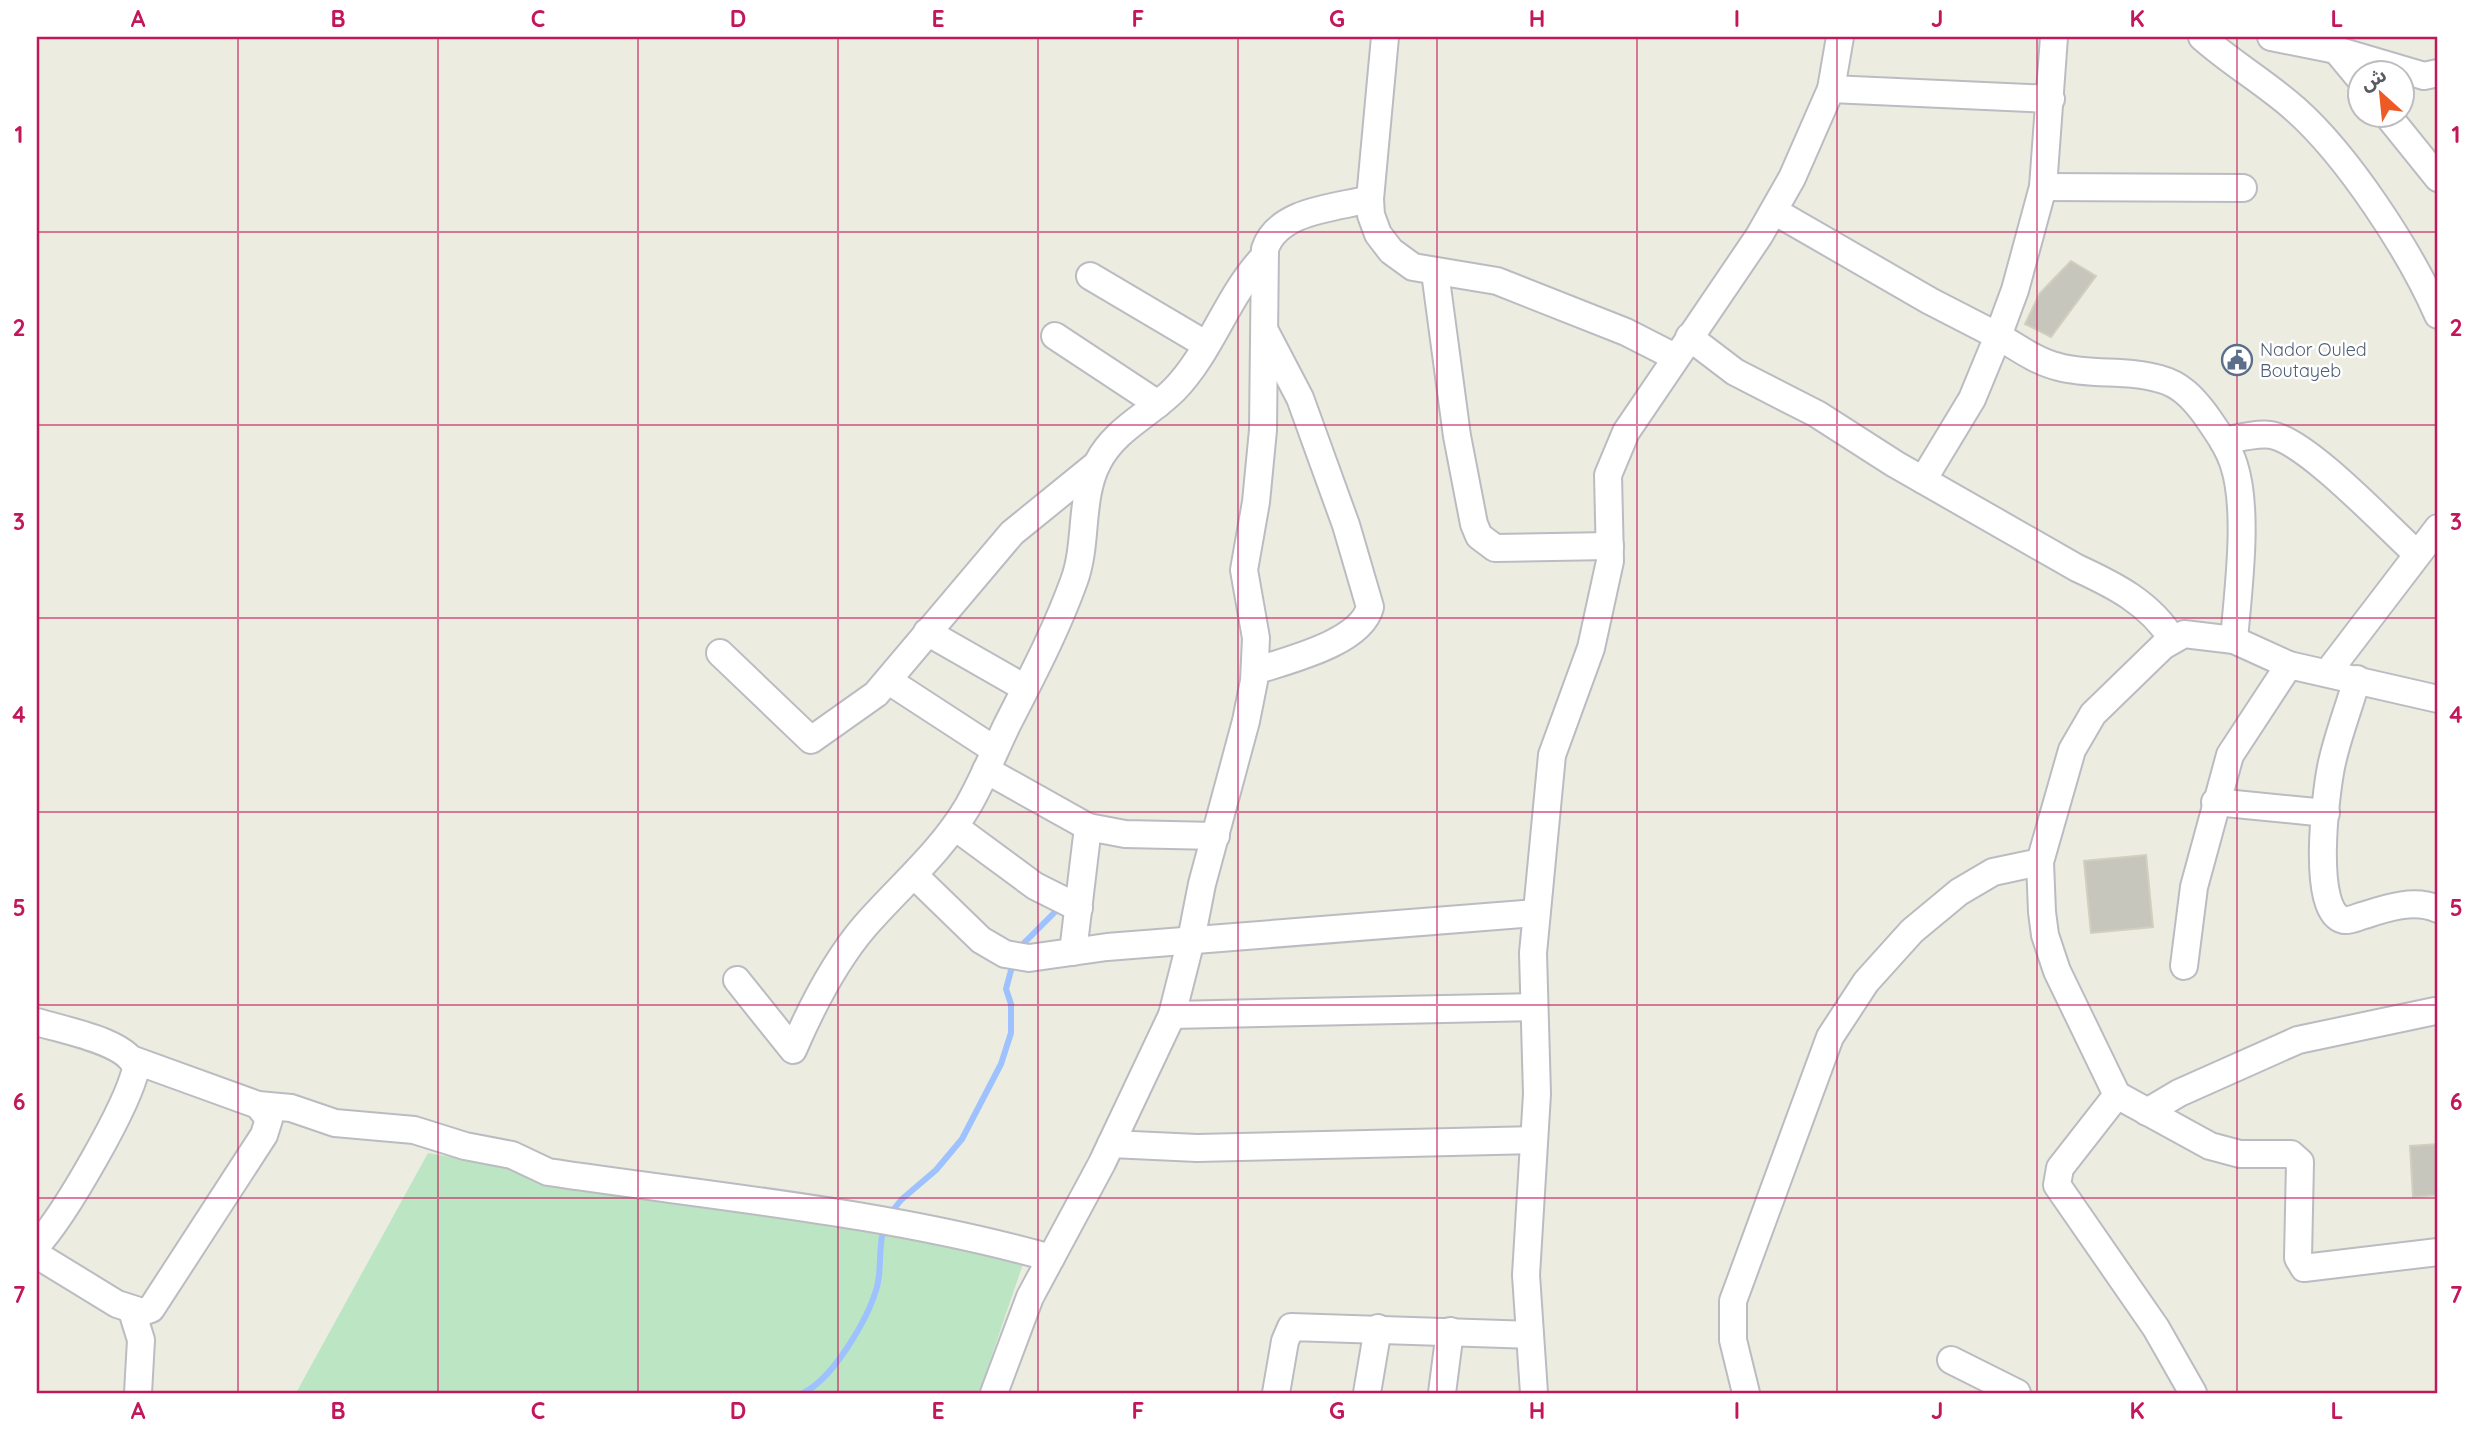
<svg xmlns="http://www.w3.org/2000/svg" width="2475" height="1430" viewBox="0 0 2475 1430" font-family="Quicksand,'Noto Sans Arabic',sans-serif">
	<rect width="100%" height="100%" fill="#ecece0"/>
	<polygon fill="#bbe5c3" points="428,1153 1025,1258 979,1393 296,1393"/>
	<g fill="none" stroke-linecap="round" stroke-linejoin="round">
		<g stroke="#9dc2ff" stroke-width="6">
			<polyline points="1018,949 1062,905"/>
			<polyline points="890,1214 901,1200 936,1170 962,1139 1001,1064 1011,1033 1011,1004 1006,989 1013,963"/>
			<path d="M 803,1393 C 833,1379 868,1319 877,1287 C 882,1267 878,1247 884,1227"/>
		</g>
	</g>
	<g fill="#c7c6bd" stroke="#d1cfbe" stroke-width="2">
		<polygon points="2071,261 2096,276 2051,337 2025,324 2040,293"/>
		<polygon points="2146,855 2153,927 2091,933 2084,861"/>
		<polygon points="2438,1144 2438,1195 2413,1197 2410,1146"/>
	</g>
	<g fill="none" stroke-linecap="round" stroke-linejoin="round">
		<g stroke="#bbbcc2" stroke-width="30">
			<g id="minor">
				<polyline points="1385,37 1370,199 1371,215 1378,234 1391,251 1413,267 1497,281 1626,332 1675,357"/>
				<path d="M 2054,37 L 2043,187 L 2015,290 L 1998,336 C 2017,347 2037,362 2059,367 C 2092,376 2127,369 2160,379 C 2180,384 2193,398 2205,414 C 2216,430 2228,446 2234,465 C 2249,511 2238,591 2234,640"/>
				<path d="M 2202,37 C 2231,63 2266,83 2295,109 C 2348,156 2410,251 2438,315"/>
				<polyline points="2271,37 2336,50 2424,76 2438,73"/>
				<polyline points="2336,50 2360,79"/>
				<polyline points="1831,89 2051,99"/>
				<polyline points="2388,116 2438,178"/>
				<polyline points="2043,187 2243,188"/>
				<polyline points="1774,211 1930,301 1998,336 1972,399 1923,480"/>
				<polyline points="1435,272 1457,436 1474,524 1479,536 1495,548 1610,546"/>
				<polyline points="1090,276 1205,344"/>
				<polyline points="1055,336 1158,404"/>
				<path d="M 1689,337 L 1735,372 L 1817,414 L 1895,464 L 2077,568 C 2114,585 2150,603 2172,639"/>
				<path d="M 2223,441 C 2238,438 2257,433 2271,435 C 2307,441 2387,527 2417,554"/>
				<polyline points="927,632 1025,688"/>
				<polyline points="720,653 811,740 876,694 1012,533 1097,464"/>
				<path d="M 1255,671 C 1288,660 1361,643 1370,607 L 1346,525 L 1300,398 L 1266,333"/>
				<polyline points="2328,672 2438,528"/>
				<path d="M 2357,679 C 2349,708 2337,737 2331,767 C 2326,793 2310,913 2344,920 C 2351,921 2359,916 2365,915 C 2389,907 2415,899 2438,909"/>
				<polyline points="889,681 995,750"/>
				<polyline points="986,770 1088,827 1125,834 1216,836"/>
				<polyline points="2215,802 2326,813"/>
				<polyline points="955,827 1035,886 1079,908"/>
				<polyline points="914,875 981,940 1005,954 1029,958 1107,947 1536,913"/>
				<polyline points="1073,952 1088,827"/>
				<polyline points="2184,966 2194,887 2230,755 2289,665"/>
				<path d="M 737,980 L 793,1050 C 811,1008 835,961 865,926 C 900,886 941,852 968,806 C 983,780 994,752 1007,725 C 1031,678 1056,631 1074,581 C 1088,543 1079,498 1098,462 C 1115,429 1149,415 1174,390 C 1211,352 1226,298 1262,259"/>
				<polyline points="1172,1015 1532,1007"/>
				<path d="M 37,1022 C 62,1030 128,1041 136,1068 C 128,1106 64,1216 37,1245"/>
				<polyline points="2117,1095 2210,1146 2240,1154 2291,1154 2300,1162 2298,1258 2304,1268 2438,1252"/>
				<path d="M 258,1105 L 291,1108 L 335,1123 L 414,1130 L 465,1146 L 512,1155 L 548,1172 C 716,1197 888,1212 1051,1258"/>
				<polyline points="2147,1112 2179,1093 2298,1040 2435,1011"/>
				<polyline points="1111,1144 1197,1148 1534,1140"/>
				<polyline points="37,1255 117,1304 142,1312 151,1309 264,1135 269,1119 258,1105 131,1059"/>
				<polyline points="132,1311 141,1340 138,1393"/>
				<polyline points="1951,1360 2017,1393"/>
				<path d="M 994,1393 L 1030,1297 L 1102,1163 L 1172,1015 L 1191,940 L 1202,884 L 1246,721 L 1254,681 L 1256,638 L 1244,570 L 1256,502 L 1263,430 L 1265,249 C 1278,210 1335,208 1370,199"/>
				<polyline points="1276,1393 1285,1341 1291,1327 1530,1335"/>
				<polyline points="1367,1393 1378,1328"/>
				<polyline points="1442,1393 1450,1331"/>
				<polyline points="1534,1393 1526,1275 1537,1094 1533,953 1552,755 1591,648 1610,561 1608,475 1626,432 1759,236 1792,178 1831,89 1840,37"/>
				<polyline points="1746,1393 1733,1340 1733,1301 1830,1037 1866,982 1912,931 1959,892 1993,872 2040,862"/>
				<polyline points="2193,1393 2156,1328 2057,1185 2060,1168 2117,1095 2057,971 2045,935 2042,912 2040,862 2072,750 2093,714 2163,646 2184,634 2234,640 2289,665 2438,699"/>
			</g>
		</g>
		<use href="#minor" stroke="#fff" stroke-width="26"/>
	</g>
	<path fill="none" stroke="#c2185b" stroke-width="2" stroke-opacity="0.55" d="M 238,37 L 238,1393M 438,37 L 438,1393M 638,37 L 638,1393M 838,37 L 838,1393M 1038,37 L 1038,1393M 1238,37 L 1238,1393M 1437,37 L 1437,1393M 1637,37 L 1637,1393M 1837,37 L 1837,1393M 2037,37 L 2037,1393M 2237,37 L 2237,1393M 37,232 L 2438,232M 37,425 L 2438,425M 37,618 L 2438,618M 37,812 L 2438,812M 37,1005 L 2438,1005M 37,1198 L 2438,1198"/>
	<defs>
		<g id="civic-ring" transform="scale(1.575)"><circle r="9.5" fill="#fff" stroke="#5c6f8a" stroke-width="1.5"/><path d="M-.6-6.5H3V-4.5H.6V-3L4-1V1h2V6H-6V1h2V-1L-.6-3ZM-1.2 2.5V6h2.4V2.5Z" fill="#5c6f8a"/></g>
	</defs>
	<g fill-rule="evenodd">
		<use href="#civic-ring" x="2237" y="360"/>
	</g>
	<g text-anchor="middle" stroke-width="5" stroke-linejoin="round" paint-order="stroke">
		<g font-size="18" fill="#4e5e75" stroke="#fff" text-anchor="start">
			<text x="2260" y="356">Nador Ouled<tspan x="2260" dy="21">Boutayeb</tspan></text>
		</g>
	</g>
	<rect width="2475" height="1430" fill="none" stroke="#ffffff" stroke-width="77"/>
	<g transform="translate(2381 94) rotate(333)"><circle r="33" fill="#ffffff" stroke="#bdbdc0" stroke-width="2"/>
	<path d="M0-5L12 26L0 18L-12 26Z" fill="#ed5a25"/>
	<text y="-10" font-size="19" font-weight="bold" text-anchor="middle" fill="#595b62">ش</text>
	</g>
	<rect x="38" y="38" width="2398" height="1354" fill="none" stroke="#c2185b" stroke-width="2.5"/>
	<g font-size="23" text-anchor="middle" font-weight="bold" fill="#c2185b">
		<text x="138" y="27">A</text>
		<text x="338" y="27">B</text>
		<text x="538" y="27">C</text>
		<text x="738" y="27">D</text>
		<text x="938" y="27">E</text>
		<text x="1138" y="27">F</text>
		<text x="1337" y="27">G</text>
		<text x="1537" y="27">H</text>
		<text x="1737" y="27">I</text>
		<text x="1937" y="27">J</text>
		<text x="2137" y="27">K</text>
		<text x="2337" y="27">L</text>
		<text x="19" y="143">1</text>
		<text x="2456" y="143">1</text>
		<text x="19" y="336">2</text>
		<text x="2456" y="336">2</text>
		<text x="19" y="530">3</text>
		<text x="2456" y="530">3</text>
		<text x="19" y="723">4</text>
		<text x="2456" y="723">4</text>
		<text x="19" y="916">5</text>
		<text x="2456" y="916">5</text>
		<text x="19" y="1110">6</text>
		<text x="2456" y="1110">6</text>
		<text x="19" y="1303">7</text>
		<text x="2456" y="1303">7</text>
		<text x="138" y="1419">A</text>
		<text x="338" y="1419">B</text>
		<text x="538" y="1419">C</text>
		<text x="738" y="1419">D</text>
		<text x="938" y="1419">E</text>
		<text x="1138" y="1419">F</text>
		<text x="1337" y="1419">G</text>
		<text x="1537" y="1419">H</text>
		<text x="1737" y="1419">I</text>
		<text x="1937" y="1419">J</text>
		<text x="2137" y="1419">K</text>
		<text x="2337" y="1419">L</text>
	</g>
</svg>
